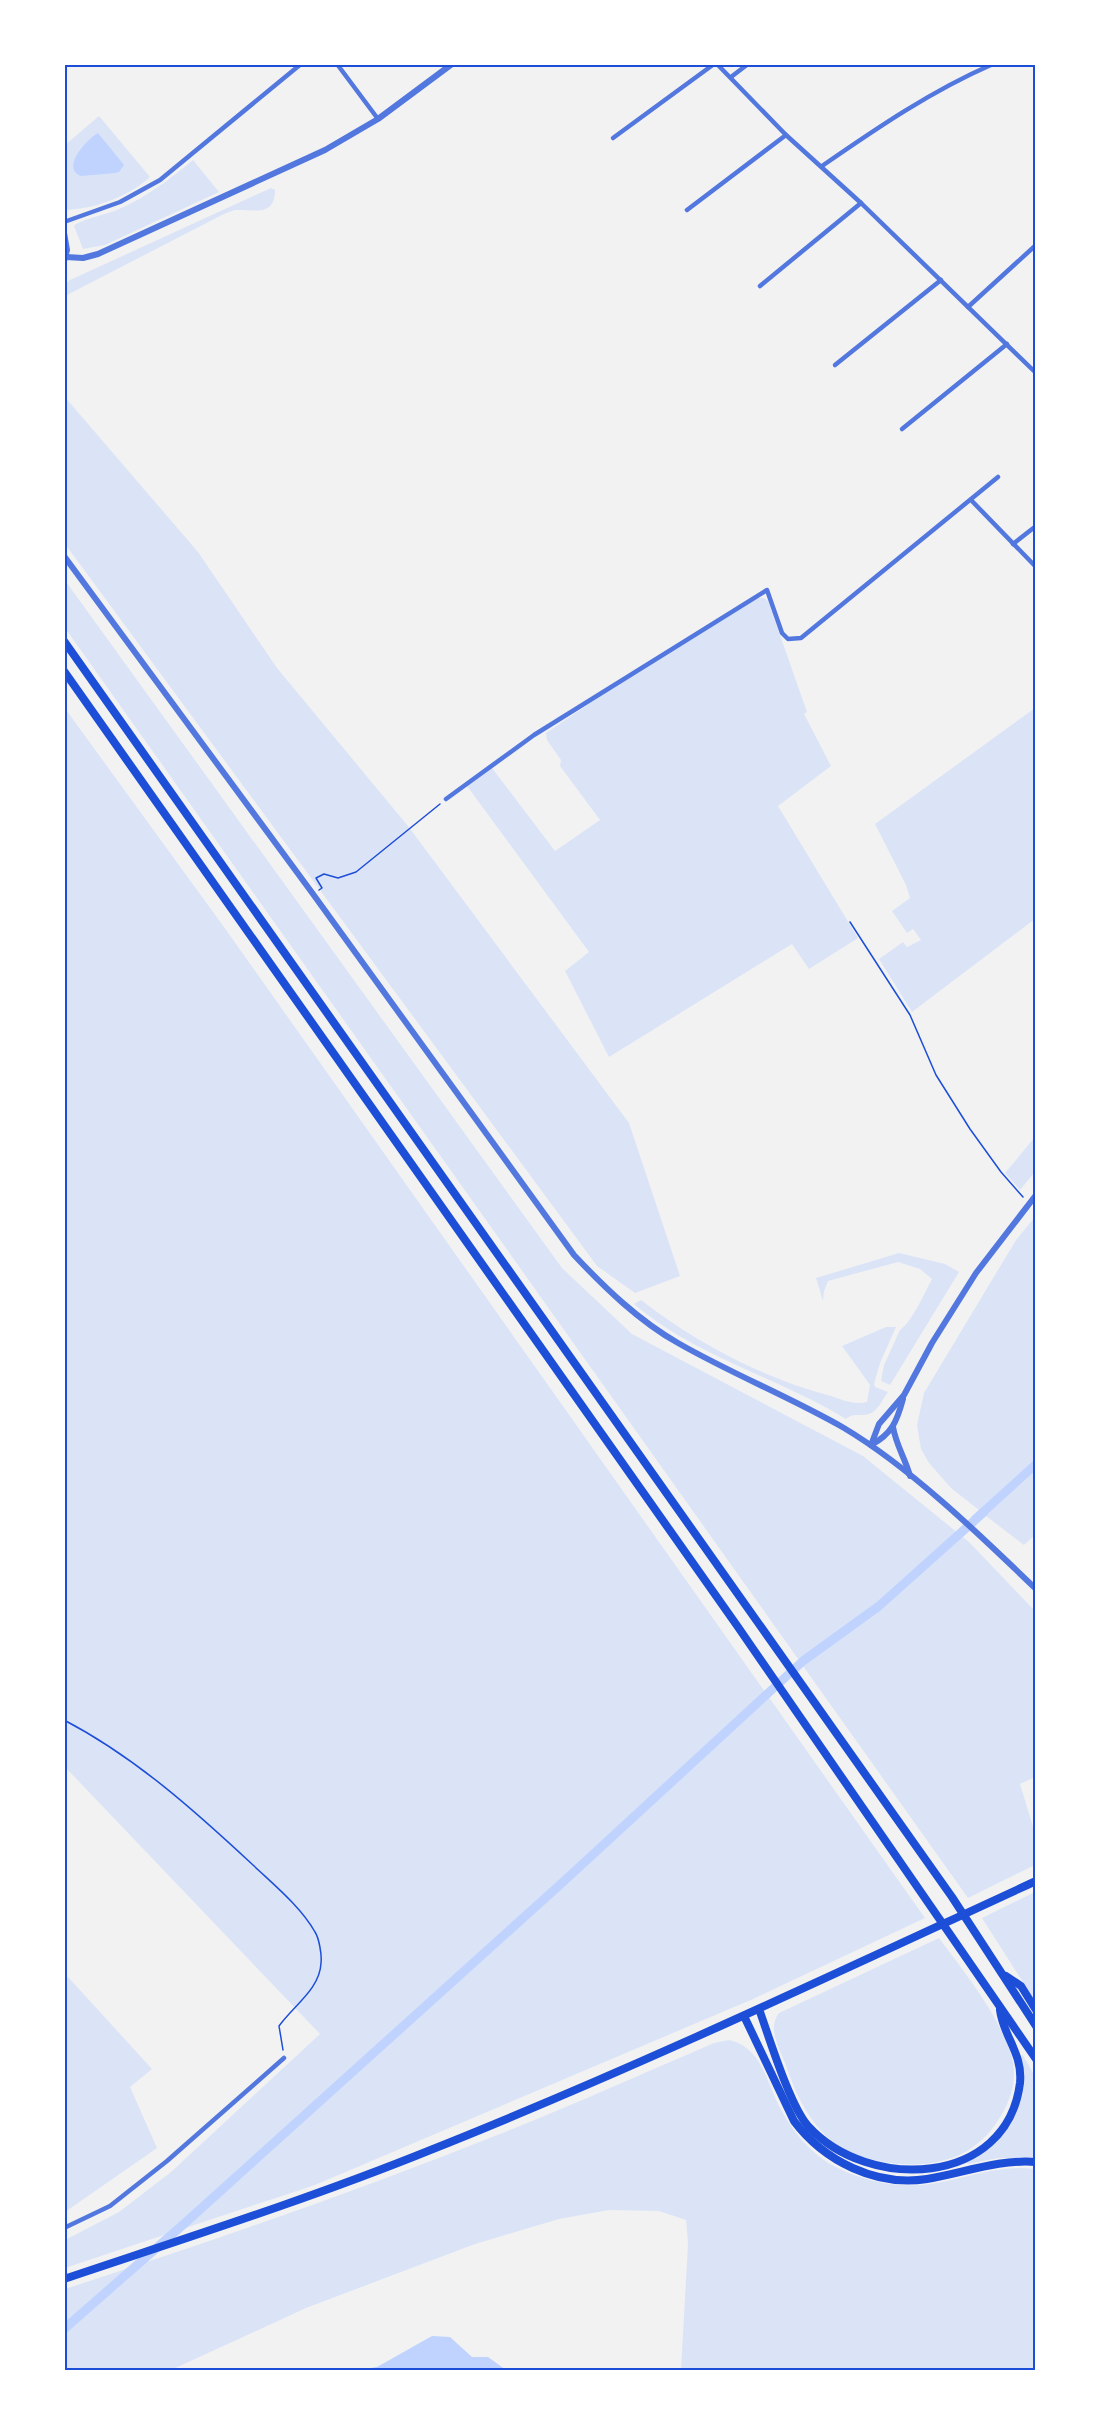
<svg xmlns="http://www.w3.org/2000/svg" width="1100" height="2435" viewBox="0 0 1100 2435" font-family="'PT Sans Narrow',sans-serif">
	<rect width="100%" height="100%" fill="#f2f2f2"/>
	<g fill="#dbe4f7">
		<path d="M 99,116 L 150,177 C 128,197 94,209 65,210 L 65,145 Z"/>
		<path d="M 193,160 L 219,192 L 105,245 L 83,249 L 74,226 L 76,224 C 88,218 103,215 117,210 C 145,198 169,180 193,160 Z"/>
		<path d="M 271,188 L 275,190 C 275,218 252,209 235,210 C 231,211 226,213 222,215 L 65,296 L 65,284 L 70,280 Z"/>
		<polygon points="64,396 198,552 277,668 408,826 629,1123 680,1276 635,1293 597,1266 65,544"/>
		<polygon points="64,579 562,1268 632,1334 863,1456 969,1542 1035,1611 1035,1777 1020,1784 1035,1833 1035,1865 968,1898 65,628"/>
		<polygon points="756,598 764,598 768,601 807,712 804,714 831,766 778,806 858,938 809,969 792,944 609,1057 565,971 589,952 467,786 492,768 555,851 600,820 560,766 561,760 547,740 546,733 608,691"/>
		<polygon points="64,707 229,934 925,1918 753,1999 315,2185 65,2268 65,2240 119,2212 171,2172 320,2034 65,1767"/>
		<polygon points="1035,708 1035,919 912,1012 879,959 903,942 907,947 921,940 913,929 907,933 892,911 910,898 906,885 875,824"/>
		<polygon points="1035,1137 1035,1172 1020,1190 1005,1173"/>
		<polygon points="1035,1217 1035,1459 979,1510 951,1488 929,1463 921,1449 917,1425 924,1393 1016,1240"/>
		<path d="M 899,1253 L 945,1264 L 959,1272 L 890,1385 L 881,1381 L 884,1365 L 900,1330 C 912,1322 925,1292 932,1279 L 920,1269 L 898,1262 L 828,1281 L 824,1291 L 823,1301 L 816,1278 Z"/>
		<path d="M 641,1300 C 696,1343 763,1378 831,1396 C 843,1400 854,1405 867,1402 L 870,1385 L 842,1346 L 886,1327 L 896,1327 L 880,1363 L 874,1384 L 875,1387 L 888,1392 C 883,1399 877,1412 869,1414 C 859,1417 854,1412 846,1419 C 777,1377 696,1357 634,1304 Z"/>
		<polygon points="1035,1471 1035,1535 1024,1545 986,1516"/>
		<polygon points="1035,1892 1035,2001 982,1918"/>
		<path d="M 939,1938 C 964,1972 1001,2017 1012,2058 C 1017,2078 1012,2097 1002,2114 C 993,2130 981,2143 965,2152 C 927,2174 855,2166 824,2134 C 805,2115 794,2089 785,2063 C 779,2047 767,2028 779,2013 Z"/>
		<polygon points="68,1977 152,2069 130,2087 157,2148 65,2212 64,1980"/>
		<path d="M 729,2040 C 761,2047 766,2080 779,2106 C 792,2131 812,2156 838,2168 C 868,2183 904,2189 936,2183 C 970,2177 1001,2164 1035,2169 L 1035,2370 L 681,2370 L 688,2243 L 686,2220 L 659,2211 L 609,2210 L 559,2219 L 475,2244 L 306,2308 L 171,2370 L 65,2370 L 65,2289 C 213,2241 360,2190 505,2132 C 575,2104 644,2073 714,2043 Z"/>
		<path d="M 1022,2054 L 1035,2076 L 1035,2158 L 998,2158 L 968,2164 L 966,2162 C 995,2146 1019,2121 1023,2086 C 1024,2076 1021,2063 1022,2054 Z"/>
	</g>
	<g fill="#bfd3fe">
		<path d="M 98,133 L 124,165 L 119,172 L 115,173 L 81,176 C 60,168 87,139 98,133 Z"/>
		<polygon points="1035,1459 1035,1471 978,1523 971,1517"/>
		<polygon points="432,2336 450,2337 472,2357 488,2357 506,2370 357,2370 377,2367"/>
	</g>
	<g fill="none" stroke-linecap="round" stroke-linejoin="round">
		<polyline stroke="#bfd3fe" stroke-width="9" points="64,2329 185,2223 563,1882 803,1661 879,1606 984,1512"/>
		<g stroke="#1d4ed8" stroke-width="1.5">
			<polyline points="319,890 322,888 316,878 324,874 338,878 356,872 440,804"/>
			<polyline points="850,922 910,1015 936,1075 970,1129 1001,1172 1023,1197"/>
			<path d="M 64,1720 C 135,1757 195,1811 253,1865 C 273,1884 301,1907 315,1932 C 319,1938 322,1955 321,1963 C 320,1989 293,2006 279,2026 L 283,2050"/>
		</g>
		<g stroke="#5277de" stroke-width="4.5">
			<polyline points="337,64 378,119"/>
			<polyline points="717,64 786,135 861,203 1036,373"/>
			<polyline points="731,77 748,64"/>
			<polyline points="613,138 714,64"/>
			<path d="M 822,166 C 877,128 931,91 993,64"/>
			<polyline points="687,210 786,135"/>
			<polyline points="64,222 120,202 160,180 301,64"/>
			<polyline points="760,286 861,203"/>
			<polyline points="968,307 1036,245"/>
			<polyline points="835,365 941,280"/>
			<polyline points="902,429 1007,344"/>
			<polyline points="971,500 1036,567"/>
			<polyline points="1013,544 1036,526"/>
			<polyline points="446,799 534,735 767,590 782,633 788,639 801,638 998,477"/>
			<polyline points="64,2228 110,2206 167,2161 284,2058"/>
		</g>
		<g stroke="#5277de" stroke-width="6">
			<polyline points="64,233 67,250 64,261"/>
			<polyline points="66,257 83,258 98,254 325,150 378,119 452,64"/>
			<path d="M 64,556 L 313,894 L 574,1255 C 605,1288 639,1321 678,1343 C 732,1374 790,1397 844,1428 C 911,1468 980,1535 1036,1589"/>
			<path d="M 893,1427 C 896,1445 905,1458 910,1476"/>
			<polyline points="871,1445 879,1424 904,1395 932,1343 976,1273 1036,1195"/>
			<path d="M 871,1445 C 892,1434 897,1421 903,1399"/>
		</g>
		<path stroke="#1d4ed8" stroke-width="8" d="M 64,2279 C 186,2238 309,2199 428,2151 C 634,2069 834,1974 1036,1881"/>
		<g stroke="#1d4ed8" stroke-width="8">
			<polyline points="64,641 952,1897 1036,2026"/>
			<polyline points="64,671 738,1627 1036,2059"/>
			<polyline points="1006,1976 1021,1986 1036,2010"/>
			<path d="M 759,2009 C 769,2037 790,2106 808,2126 C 868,2192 1007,2187 1020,2083 C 1023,2053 1003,2036 1000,2010"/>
			<path d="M 744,2016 L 794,2121 C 824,2161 876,2187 927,2179 C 964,2173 998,2159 1036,2162"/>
		</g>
	</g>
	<rect width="1100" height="2435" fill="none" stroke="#ffffff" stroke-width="132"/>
	<rect x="66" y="66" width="968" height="2303" fill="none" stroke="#1d4ed8" stroke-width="2"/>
</svg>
